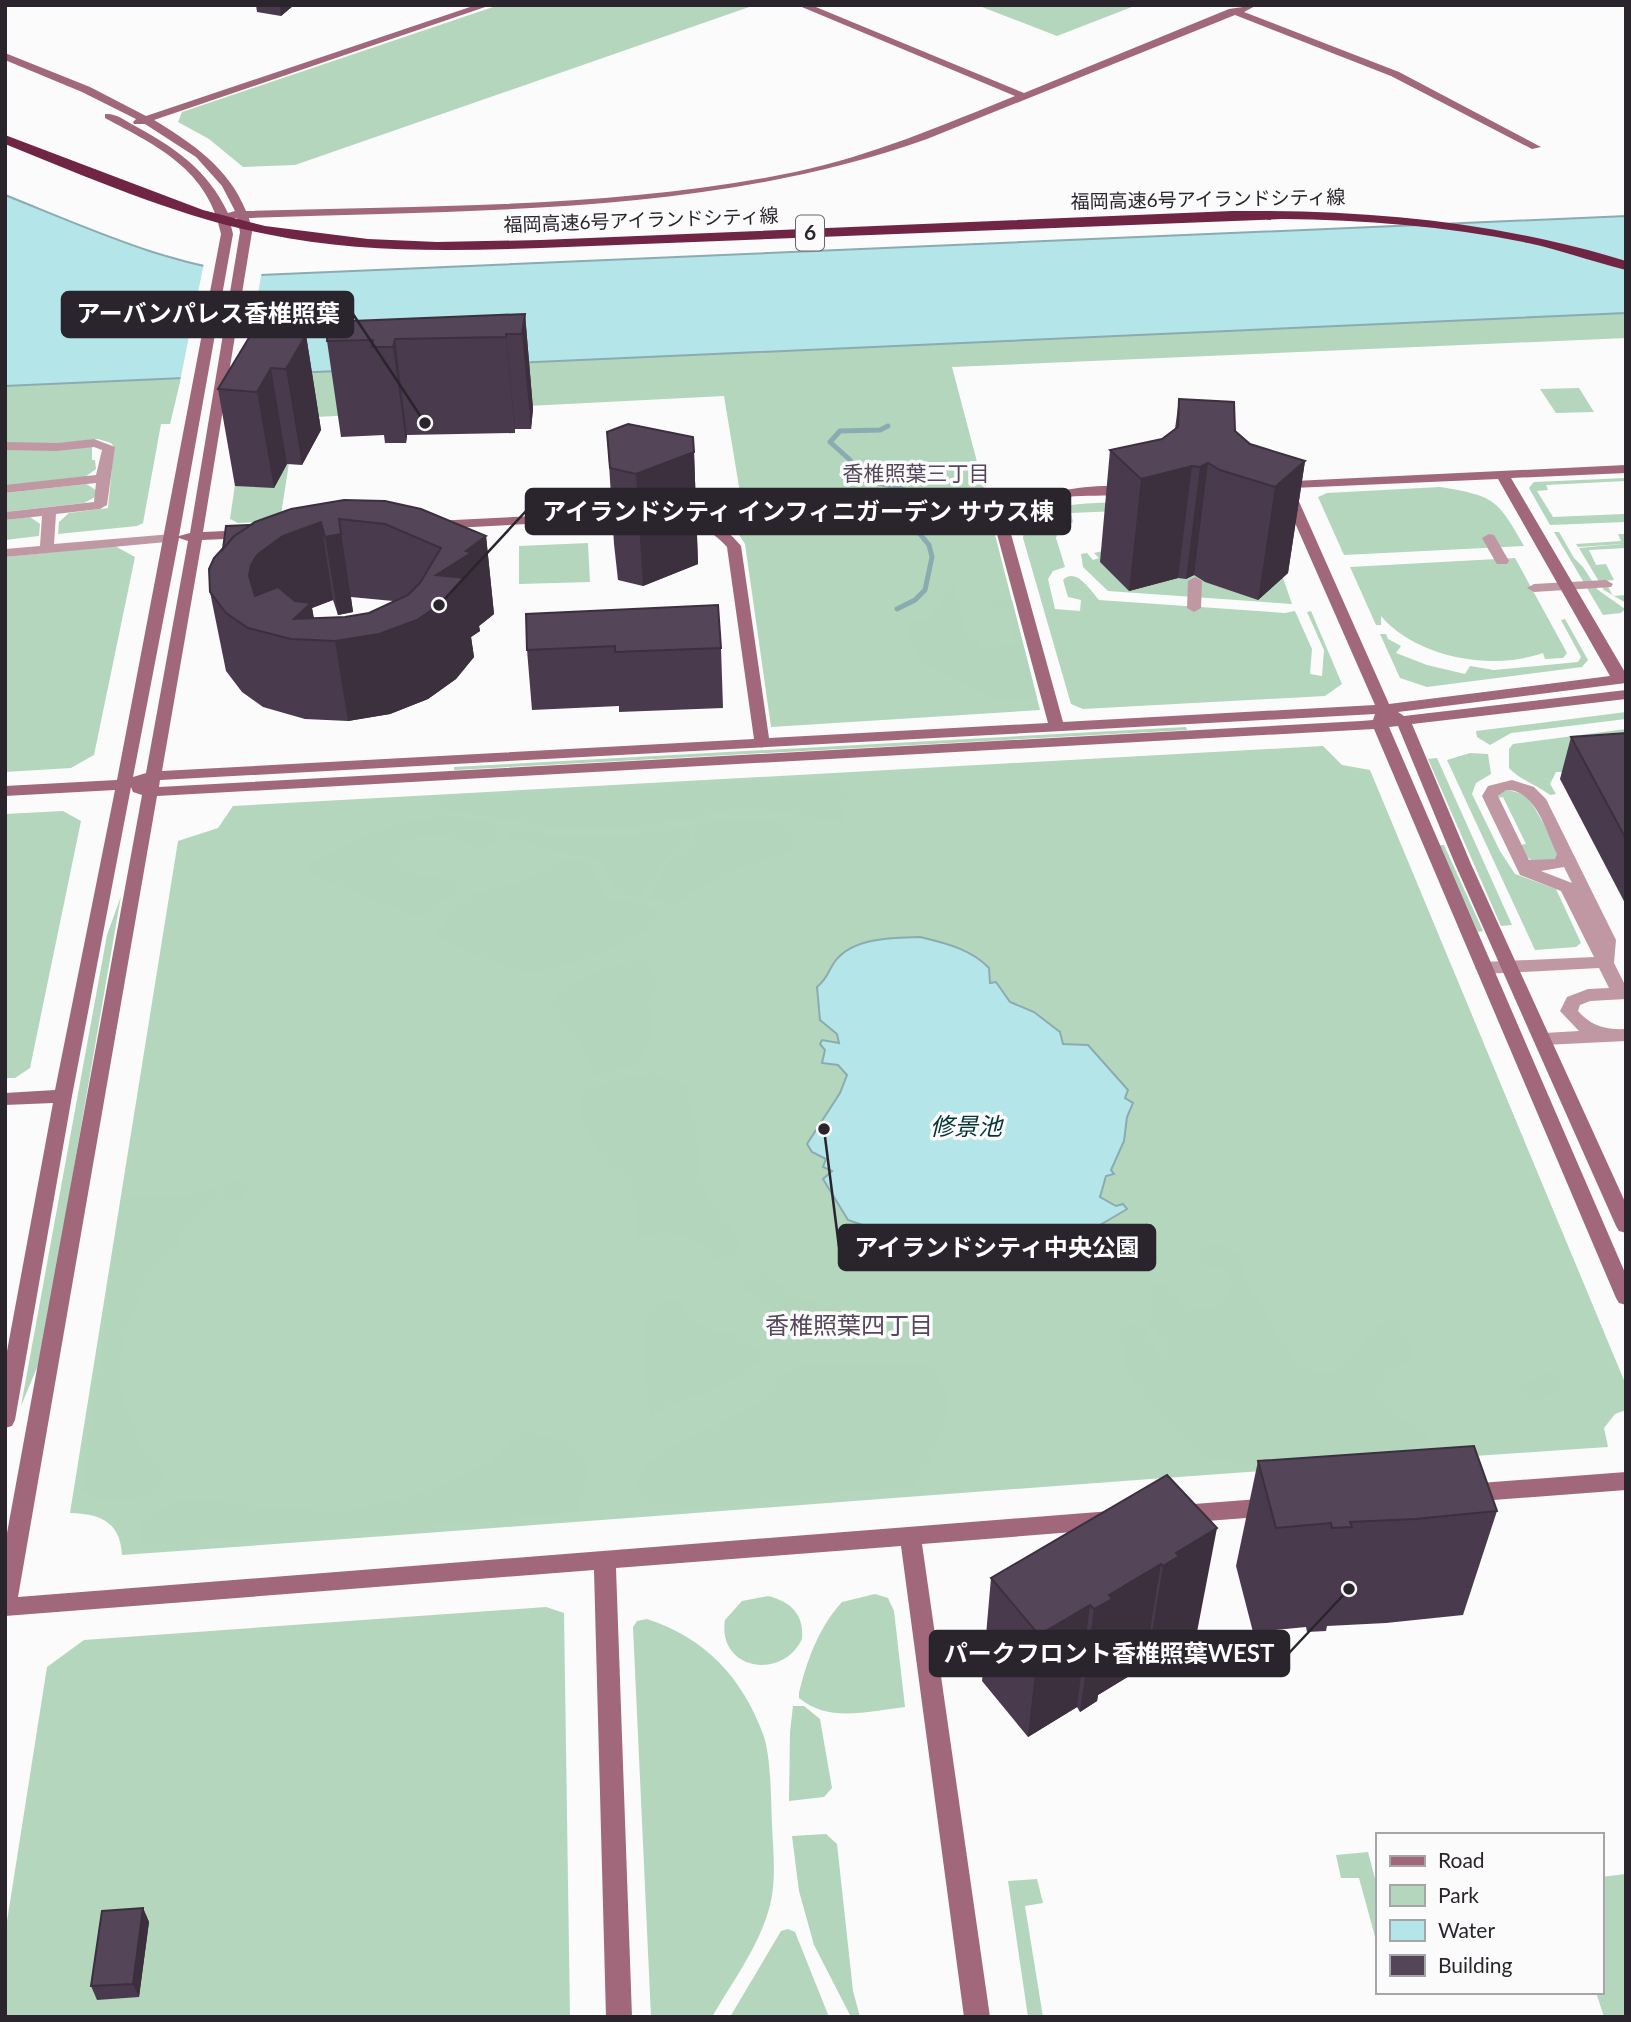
<svg xmlns="http://www.w3.org/2000/svg" width="1631" height="2022" viewBox="0 0 1631 2022" font-family="Lato,'Noto Sans JP',sans-serif">
	<rect width="100%" height="100%" fill="#fbfbfb"/>
	<g fill="#b4d6bc">
		<polygon points="499,5 755,5 295,165 243,167 209,139 178,122 182,112"/>
		<polygon points="977,5 1137,5 1057,36"/>
		<path d="M 1626,313 L 1626,338 L 952,367 L 986,496 L 1051,492 C 1024,496 1006,500 993,527 L 1040,710 L 771,727 L 745,544 C 732,520 712,515 686,510 L 714,508 L 740,493 L 724,396 L 296,418 L 280,521 L 238,523 L 230,519 L 244,422 L 244,374 Z"/>
		<polygon points="181,378 170,424 161,424 143,523 137,526 58,534 59,522 69,513 108,508 114,447 111,443 98,439 60,443 5,443 5,385"/>
		<polygon points="1579,388 1594,412 1556,413 1540,389"/>
		<polygon points="92,446 92,460 95,460 96,469 85,477 5,486 5,449"/>
		<polygon points="1626,478 1626,481 1546,485 1548,490 1537,491 1553,517 1624,514 1626,522 1550,525 1529,488 1534,482"/>
		<polygon points="86,484 96,490 95,497 84,503 5,512 5,493"/>
		<path d="M 1440,487 C 1495,496 1497,499 1524,546 L 1344,555 L 1318,497 L 1327,493 Z"/>
		<path d="M 1128,502 L 1118,511 L 1071,513 L 1073,522 L 1059,529 L 1056,538 L 1065,567 L 1053,571 L 1048,579 L 1055,609 L 1080,611 L 1081,600 L 1068,597 L 1063,580 C 1076,567 1090,590 1099,600 L 1285,613 L 1295,611 L 1312,649 L 1310,674 L 1322,676 L 1324,650 L 1307,612 L 1311,611 L 1342,684 L 1325,696 L 1083,709 L 1071,704 L 1023,538 C 1029,498 1099,504 1128,502 Z"/>
		<polygon points="30,517 40,524 39,536 5,540 5,520"/>
		<polygon points="1554,532 1559,532 1574,558 1583,567 1598,590 1625,609 1621,613 1603,615"/>
		<polygon points="1618,534 1626,534 1626,548 1589,550 1596,565 1606,564 1614,580 1605,581 1613,596 1626,595 1626,603 1604,590 1579,548 1622,544 1578,547 1576,544 1621,541"/>
		<polygon points="588,543 590,582 519,584 519,546"/>
		<polygon points="115,546 135,557 94,755 71,768 5,772 5,557"/>
		<polygon points="1103,551 1283,578 1292,604 1108,591 1083,567 1081,554 1087,553 1093,560 1099,558 1094,553"/>
		<path d="M 1515,558 L 1567,653 L 1563,658 L 1545,659 L 1543,653 C 1491,671 1417,658 1381,616 L 1381,625 L 1376,625 L 1350,567 Z"/>
		<polygon points="1565,619 1588,660 1582,667 1427,687 1400,678 1380,634 1386,634 1388,639 1401,646 1396,653 1427,665 1465,674 1470,666 1494,670 1578,662 1581,657 1561,620"/>
		<polygon points="1626,712 1626,719 1511,733 1490,745 1477,737 1476,731"/>
		<polygon points="1186,727 1187,730 454,770 454,767"/>
		<path d="M 1626,729 L 1626,771 L 1556,772 L 1550,784 L 1556,794 L 1550,795 C 1537,785 1520,780 1509,768 L 1509,749 L 1513,744 Z"/>
		<path d="M 1323,746 L 1342,765 L 1370,770 L 1626,1385 L 1626,1410 L 1615,1414 L 1604,1428 L 1608,1447 C 1112,1480 617,1520 122,1555 C 120,1521 100,1514 70,1513 L 178,841 L 218,828 L 233,806 Z"/>
		<polygon points="1470,753 1488,754 1491,774 1476,783 1472,794 1500,851 1515,874 1556,889 1581,943 1576,947 1535,950 1447,760"/>
		<polygon points="1437,758 1512,925 1501,926 1428,759"/>
		<path d="M 1504,789 L 1527,795 L 1559,850 L 1558,860 C 1536,862 1531,867 1520,845 L 1526,844 L 1503,797 L 1497,798 Z"/>
		<polygon points="63,811 81,821 30,1068 15,1078 5,1078 5,814"/>
		<polygon points="1439,845 1444,845 1483,931 1478,932"/>
		<polygon points="121,896 41,1358 21,1406 107,935"/>
		<path d="M 875,1594 L 888,1598 L 894,1611 L 905,1707 C 868,1711 829,1723 799,1698 L 799,1693 C 807,1660 819,1627 842,1602 Z"/>
		<path d="M 768,1596 C 791,1602 804,1614 802,1639 C 782,1681 717,1670 725,1620 L 742,1601 Z"/>
		<polygon points="546,1607 564,1613 570,2017 5,2017 5,1934 47,1667 84,1640"/>
		<path d="M 647,1619 C 705,1638 742,1677 763,1734 C 771,1755 771,1800 772,1824 C 773,1851 777,1882 769,1909 C 758,1948 732,1982 712,2017 L 651,2017 L 633,1627 L 637,1621 Z"/>
		<polygon points="1368,1852 1377,1886 1377,1944 1359,1878 1341,1878 1336,1855"/>
		<polygon points="1626,1874 1626,2017 1604,2017 1596,1992 1601,1992 1601,1877"/>
		<polygon points="1037,1879 1043,1903 1025,1906 1043,2017 1028,2017 1008,1881"/>
		<polygon points="788,1929 795,1932 829,2017 730,2017 781,1931"/>
	</g>
	<g fill="#b3d5bb">
		<polygon points="954,585 967,639 979,640 982,647 997,649 1006,644 1015,644 1009,609 994,609 992,605 996,600 1012,600 1037,698 998,701 920,662 910,641 909,624 930,617"/>
		<polygon points="797,779 836,780 849,798 843,811 845,822 757,808 719,810 699,817 638,826 570,829 447,810 438,801 454,797"/>
		<path d="M 455,816 L 508,827 L 500,831 L 496,840 L 484,850 C 474,850 467,844 458,840 C 434,830 408,833 396,857 L 403,871 L 457,883 L 460,891 L 415,919 L 397,909 L 306,872 L 307,867 C 356,838 398,818 455,816 Z"/>
		<path d="M 726,819 C 758,819 777,814 799,840 L 789,851 L 727,872 L 674,904 L 648,898 L 669,862 L 695,842 L 693,826 Z"/>
		<path d="M 687,828 L 690,841 L 664,861 L 642,896 L 618,894 L 599,859 C 584,855 560,854 547,849 C 533,844 523,840 508,839 L 510,833 C 534,830 557,837 582,838 C 617,839 652,832 687,828 Z"/>
		<path d="M 573,859 L 592,865 L 608,899 L 638,903 L 664,912 C 657,919 649,930 641,935 C 613,950 547,977 515,969 C 487,961 461,947 435,934 L 442,926 L 444,917 L 476,893 L 519,884 L 544,867 Z"/>
		<polygon points="644,958 658,983 649,1003 652,1032 639,1063 595,1075 581,1042 561,1022 549,1005 566,985 601,970"/>
		<path d="M 655,1073 L 686,1086 L 697,1135 L 703,1189 L 741,1243 L 741,1252 L 709,1261 L 703,1243 L 665,1231 L 638,1239 L 633,1185 C 598,1155 583,1141 578,1093 L 609,1082 Z"/>
		<path d="M 236,1181 L 248,1186 L 241,1203 L 216,1197 L 178,1232 L 182,1243 L 148,1277 L 123,1339 L 119,1389 L 141,1446 L 165,1477 L 152,1495 C 126,1500 105,1506 82,1491 L 121,1199 L 158,1195 L 188,1196 Z"/>
		<path d="M 1214,1242 L 1240,1255 L 1244,1276 L 1297,1366 L 1328,1374 C 1336,1369 1346,1364 1352,1357 C 1365,1342 1372,1325 1394,1319 L 1405,1330 L 1414,1356 C 1398,1375 1386,1361 1381,1394 C 1394,1426 1414,1416 1431,1434 L 1426,1443 L 1372,1456 L 1316,1460 L 1287,1459 L 1243,1464 L 1203,1457 L 1148,1402 L 1127,1371 L 1119,1330 L 1140,1321 L 1159,1357 L 1171,1350 L 1149,1324 L 1155,1283 C 1160,1285 1166,1286 1170,1289 C 1177,1292 1180,1300 1185,1305 C 1197,1314 1217,1308 1226,1298 C 1233,1291 1232,1280 1228,1272 L 1202,1264 L 1195,1255 Z"/>
		<path d="M 760,1271 L 797,1296 L 830,1308 L 910,1323 L 919,1330 C 893,1338 881,1335 854,1331 C 803,1323 781,1314 737,1286 Z"/>
		<path d="M 673,1299 L 678,1300 L 687,1317 L 715,1331 L 732,1330 C 742,1342 756,1347 767,1359 C 750,1366 739,1378 723,1385 C 699,1396 674,1398 652,1416 L 646,1385 L 642,1324 L 662,1302 Z"/>
		<path d="M 876,1362 L 931,1365 C 936,1374 946,1389 947,1400 C 949,1426 929,1467 914,1486 L 715,1507 L 644,1504 L 634,1484 L 645,1465 L 679,1442 L 719,1425 L 758,1402 L 784,1373 L 813,1363 Z"/>
		<path d="M 1549,1373 L 1560,1377 L 1563,1383 C 1555,1400 1540,1399 1523,1399 L 1520,1388 L 1529,1380 Z"/>
		<polygon points="520,1431 564,1441 589,1464 578,1512 342,1535 142,1545 138,1519 174,1502 204,1498 236,1505 340,1512 415,1496 490,1463"/>
		<polygon points="793,1706 804,1706 820,1719 832,1788 824,1797 789,1801 790,1732"/>
		<polygon points="826,1834 837,1844 853,1991 860,2017 851,2017 814,1945 799,1891 792,1836"/>
	</g>
	<g fill="#b3e5e9" stroke="#8aabb1" stroke-width="2">
		<path d="M 5,195 C 88,228 171,267 260,275 L 1626,216 L 1626,313 L 5,386 Z"/>
		<path d="M 920,937 C 945,943 971,949 989,968 L 990,983 L 996,982 L 1010,1002 L 1034,1012 L 1060,1032 L 1063,1044 L 1088,1045 L 1128,1090 L 1125,1098 L 1133,1103 L 1127,1117 L 1124,1141 L 1111,1170 L 1114,1174 L 1106,1176 L 1100,1197 L 1116,1206 L 1123,1204 L 1127,1209 C 1083,1236 1039,1259 987,1266 C 980,1267 972,1269 966,1268 C 949,1266 936,1262 918,1260 L 909,1241 L 848,1220 L 823,1179 L 832,1171 L 823,1167 L 826,1159 L 812,1152 L 807,1144 L 840,1093 L 847,1075 L 838,1065 L 822,1063 L 825,1050 L 820,1044 L 822,1040 L 839,1043 L 837,1034 L 820,1020 L 817,987 C 829,977 828,970 836,960 C 855,937 893,938 920,937 Z"/>
	</g>
	<polygon fill="#fbfbfb" points="204,263 262,271 243,378 180,381"/>
	<g fill="none" stroke-linecap="round" stroke-linejoin="round">
		<polyline stroke="#8aabb1" stroke-width="5" points="888,426 880,430 840,431 830,442 849,459 866,480 900,488 911,494 911,523 929,545 932,557 925,590 915,600 897,609"/>
		<g fill="#c098a4" fill-rule="evenodd">
			<polygon points="94,439 115,447 107,505 100,509 56,514 54,544 172,534 177,535 177,541 5,557 5,549 40,546 42,516 5,520 5,512 94,502 96,483 5,493 5,485 96,475 102,450 94,447 57,451 5,450 5,442 57,443"/>
			<polygon points="1489,534 1494,535 1509,561 1507,564 1497,564 1495,561 1482,538"/>
			<polygon points="1195,577 1202,581 1201,608 1194,612 1187,608 1188,581"/>
			<polygon points="1606,580 1613,584 1611,587 1534,592 1527,588 1534,584"/>
			<path d="M 1512,780 L 1534,787 L 1546,799 L 1616,940 L 1614,963 L 1626,987 L 1626,999 L 1590,1001 L 1580,1005 L 1578,1011 C 1591,1026 1606,1030 1626,1029 L 1626,1041 L 1544,1045 L 1535,1039 L 1544,1033 L 1579,1031 L 1560,1011 L 1567,997 L 1588,989 L 1609,988 L 1599,968 L 1484,974 L 1475,968 L 1484,962 L 1594,957 L 1561,891 L 1520,875 L 1482,796 L 1488,786 ZM 1506,790 C 1536,789 1546,832 1557,854 L 1555,859 L 1529,860 L 1498,796 ZM 1564,867 L 1572,883 L 1541,871 Z"/>
		</g>
		<g fill="#a0687a" fill-rule="evenodd">
			<path d="M 476,5 L 491,5 L 154,120 C 192,143 229,168 246,211 C 426,205 619,209 795,172 C 871,156 943,125 1015,96 L 797,5 L 811,5 L 1024,93 L 1229,9 L 1257,5 L 1244,12 L 1399,72 L 1541,147 L 1532,149 L 1391,76 L 1235,15 L 927,139 C 709,216 477,209 249,218 L 252,232 L 203,532 L 248,530 L 255,534 L 248,538 L 202,540 L 162,771 L 754,739 L 727,547 C 710,528 694,524 670,518 L 668,515 L 675,511 C 703,517 723,523 741,546 L 769,738 L 1048,723 L 997,534 C 999,525 1001,515 1007,509 C 1023,492 1121,478 1136,491 L 1129,495 C 1093,497 1047,491 1017,514 L 1011,534 L 1063,722 L 1375,705 L 1281,491 L 1283,489 L 1274,488 L 1274,482 L 1626,465 L 1626,473 L 1511,478 L 1626,674 L 1626,683 L 1398,712 L 1404,716 L 1626,690 L 1626,699 L 1412,724 L 1471,864 L 1626,1204 L 1626,1233 L 1619,1231 L 1616,1226 L 1455,864 L 1398,726 L 1389,727 L 1626,1275 L 1626,1305 L 1619,1303 L 1616,1298 L 1374,729 L 157,796 L 18,1597 L 1111,1511 L 1119,1514 L 1122,1520 L 1119,1526 L 1111,1529 L 922,1544 L 990,2017 L 964,2017 L 901,1546 L 616,1568 L 632,2017 L 606,2017 L 594,1570 L 5,1616 L 5,1544 L 142,795 L 133,792 L 131,787 L 72,1096 L 15,1420 L 12,1426 L 5,1428 L 5,1362 L 53,1103 L 5,1105 L 5,1093 L 55,1090 L 115,790 L 5,796 L 5,786 L 117,780 L 221,234 C 208,170 159,147 105,118 L 105,114 C 116,113 126,121 135,126 C 174,147 208,170 228,213 L 235,211 L 222,186 L 196,157 L 145,124 L 134,124 L 133,122 L 136,119 L 82,92 L 5,60 L 5,53 L 90,87 L 146,116 ZM 229,218 L 237,218 L 240,232 L 190,533 L 179,536 L 233,234 ZM 1498,479 L 1610,676 L 1389,704 L 1293,488 ZM 179,538 L 188,541 L 146,773 L 133,777 ZM 1375,714 L 1373,720 L 1361,721 L 159,787 L 160,780 Z"/>
			<polygon points="636,511 643,515 641,518 434,529 427,525 434,521"/>
			<polygon points="1626,1472 1626,1490 1467,1502 1460,1499 1456,1493 1460,1487 1467,1484"/>
			<polygon points="1272,1498 1280,1501 1283,1507 1280,1513 1272,1516 1181,1523 1173,1520 1170,1514 1173,1508 1181,1505"/>
		</g>
		<path fill="#712544" fill-rule="evenodd" d="M 5,135 L 203,210 L 265,226 L 368,239 L 437,242 L 541,240 L 1232,211 C 1367,210 1496,221 1626,261 L 1626,270 C 1593,262 1561,250 1528,243 C 1446,226 1365,220 1282,219 L 541,248 C 449,251 356,253 266,234 C 175,216 90,178 5,144 Z"/>
	</g>
	<g fill="#493b4d" fill-rule="evenodd">
		<polygon points="256,5 294,5 281,16 257,12"/>
		<polygon points="525,314 533,409 531,429 515,429 515,433 407,435 406,443 385,443 384,435 341,437 327,341"/>
		<polygon points="306,335 321,430 302,465 287,464 274,488 235,486 218,389"/>
		<polygon points="1179,399 1235,431 1250,444 1305,461 1288,573 1258,600 1205,582 1194,575 1186,579 1178,578 1129,591 1100,562 1110,450 1162,439 1175,429"/>
		<polygon points="607,432 694,452 698,564 643,586 618,580 614,544"/>
		<path d="M 291,509 L 486,536 L 494,614 L 479,626 L 480,631 L 471,637 L 474,657 L 456,679 L 428,699 L 390,714 L 348,721 L 305,719 L 263,707 L 242,692 L 226,671 L 210,592 L 252,524 ZM 351,597 L 393,601 L 369,613 L 345,617 L 314,618 L 312,608 L 333,600 L 338,615 L 353,612 Z"/>
		<polygon points="526,614 721,648 723,708 619,712 619,706 532,710 527,650"/>
		<polygon points="1626,733 1626,905 1560,779 1571,737"/>
		<polygon points="1258,1461 1497,1511 1463,1615 1386,1623 1327,1626 1326,1631 1307,1632 1306,1627 1253,1632 1236,1566"/>
		<polygon points="1167,1475 1197,1632 1161,1654 1161,1659 1146,1669 1144,1667 1098,1695 1097,1701 1080,1712 1077,1707 1028,1737 982,1681 991,1578"/>
		<polygon points="143,1908 149,1922 139,1997 97,2000 91,1986"/>
	</g>
	<g fill="#3c303e">
		<polygon points="280,5 294,5 281,16"/>
		<polygon points="525,314 533,409 531,429 522,334"/>
		<polygon points="506,334 515,429 515,433 506,337"/>
		<polygon points="306,335 321,430 302,465 286,369"/>
		<polygon points="395,339 407,435 406,443 393,347"/>
		<polygon points="271,368 287,464 274,488 257,392"/>
		<polygon points="694,452 698,564 643,586 636,474"/>
		<polygon points="1305,461 1288,573 1258,600 1275,487"/>
		<polygon points="1208,463 1194,575 1186,579 1200,467"/>
		<polygon points="1192,466 1178,578 1129,591 1141,479"/>
		<polygon points="339,519 353,612 338,615 325,537"/>
		<polygon points="321,522 333,600 312,608 317,640 259,631 249,576 251,565 257,555 283,536"/>
		<polygon points="486,536 494,614 479,626 480,631 471,637 474,657 456,679 428,699 390,714 348,721 335,641 379,634 436,575"/>
		<polygon points="1217,1528 1197,1632 1161,1654 1161,1659 1146,1669 1163,1566 1176,1553"/>
		<polygon points="1161,1564 1144,1667 1098,1695 1097,1701 1080,1712 1094,1609 1109,1595"/>
		<polygon points="1090,1605 1077,1707 1028,1737 1039,1635"/>
		<polygon points="143,1908 149,1922 139,1997 133,1984"/>
	</g>
	<g fill="#554559" stroke="#3c303e" stroke-width="2" fill-rule="evenodd">
		<polygon points="525,314 522,334 506,334 506,337 395,339 393,347 372,347 373,340 327,341 328,322"/>
		<polygon points="253,331 306,335 286,369 271,368 257,392 218,389"/>
		<polygon points="1179,399 1234,402 1235,431 1250,444 1305,461 1275,487 1220,470 1208,463 1200,467 1192,466 1141,479 1110,450 1162,439 1178,427"/>
		<polygon points="628,424 693,437 694,452 636,474 610,468 607,432"/>
		<path d="M 344,500 L 385,501 L 421,509 L 486,536 L 466,551 L 471,553 L 436,575 L 465,578 L 446,600 L 417,620 L 379,634 L 335,641 L 291,639 L 248,628 L 226,613 L 210,592 L 209,569 L 214,558 L 234,536 L 255,522 L 291,509 ZM 339,519 L 385,524 L 441,548 L 420,583 L 408,595 L 369,613 L 345,617 L 294,619 L 311,603 L 295,601 L 278,587 L 255,596 L 249,576 L 251,565 L 257,555 L 283,536 L 321,522 L 325,537 L 341,534 Z"/>
		<polygon points="251,525 234,536 223,549 226,526"/>
		<polygon points="718,605 721,648 615,652 615,646 527,650 526,614"/>
		<polygon points="1626,733 1626,839 1571,737"/>
		<polygon points="1474,1446 1497,1511 1415,1519 1350,1522 1352,1527 1332,1528 1331,1523 1276,1528 1258,1461"/>
		<polygon points="1167,1475 1217,1528 1176,1553 1179,1556 1163,1566 1161,1564 1109,1595 1112,1599 1094,1609 1090,1605 1039,1635 991,1578"/>
		<polygon points="143,1908 133,1984 91,1986 102,1911"/>
	</g>
	<g text-anchor="middle" stroke-width="7" stroke-linejoin="round" paint-order="stroke">
		<g font-size="19" fill="#2a242d" stroke="#fbfbfb">
			<text transform="translate(1208 199) rotate(-1)" y="7">福岡高速6号アイランドシティ線</text>
			<text transform="translate(641 220) rotate(-2)" y="7">福岡高速6号アイランドシティ線</text>
		</g>
		<rect fill="#fbfbfb" stroke="#69646b" stroke-width="2" x="796" y="215.5" width="28" height="35" rx="5"/>
		<g font-size="21" font-weight="bold" fill="#2a242d">
			<text x="810" y="240">6</text>
		</g>
		<g font-size="21" fill="#55485d" stroke="#fbfbfb">
			<text x="916" y="481">香椎照葉三丁目</text>
		</g>
		<g font-size="24" font-style="italic" fill="#033438" stroke="#fbfbfb">
			<text x="966" y="1135">修景池</text>
		</g>
		<g font-size="24" fill="#55485d" stroke="#fbfbfb">
			<text x="849" y="1334">香椎照葉四丁目</text>
		</g>
	</g>
	<path fill="none" stroke="#2a242d" stroke-width="2.5" d="M425 423L353 314M439 605L526 511M824 1129L839 1247M1349 1589L1289 1653"/>
	<g fill="#2a242d" stroke="#fbfbfb" stroke-width="2.5">
		<circle cx="425" cy="423" r="7"/>
		<circle cx="439" cy="605" r="7"/>
		<circle cx="824" cy="1129" r="7"/>
		<circle cx="1349" cy="1589" r="7"/>
	</g>
	<g fill="#2a242d" stroke="#2a242d" stroke-width="2.5">
		<rect x="62" y="292" width="291" height="45" rx="7"/>
		<rect x="526" y="489" width="544" height="45" rx="7"/>
		<rect x="839" y="1225" width="316" height="45" rx="7"/>
		<rect x="930" y="1631" width="359" height="45" rx="7"/>
	</g>
	<g font-size="24" text-anchor="middle" font-weight="bold" fill="#fff">
		<text x="208" y="322">アーバンパレス香椎照葉</text>
		<text x="798" y="520">アイランドシティ インフィニガーデン サウス棟</text>
		<text x="997" y="1256">アイランドシティ中央公園</text>
		<text x="1109" y="1662">パークフロント香椎照葉WEST</text>
	</g>
	<rect width="1631" height="2022" fill="none" stroke="#2a242d" stroke-width="14"/>
	<rect x="1376" y="1833" width="228" height="161" fill="#fbfbfb" stroke="#a7a5a9" stroke-width="2"/>
	<rect x="1390" y="1856" width="35" height="10" fill="#a0687a" stroke="#a7a5a9" stroke-width="2"/>
	<text x="1438" y="1868" font-size="21" fill="#2a242d">Road</text>
	<rect x="1390" y="1885" width="35" height="21" fill="#b4d6bc" stroke="#a7a5a9" stroke-width="2"/>
	<text x="1438" y="1903" font-size="21" fill="#2a242d">Park</text>
	<rect x="1390" y="1920" width="35" height="21" fill="#b3e5e9" stroke="#a7a5a9" stroke-width="2"/>
	<text x="1438" y="1938" font-size="21" fill="#2a242d">Water</text>
	<rect x="1390" y="1955" width="35" height="21" fill="#554559" stroke="#a7a5a9" stroke-width="2"/>
	<text x="1438" y="1973" font-size="21" fill="#2a242d">Building</text>
</svg>
